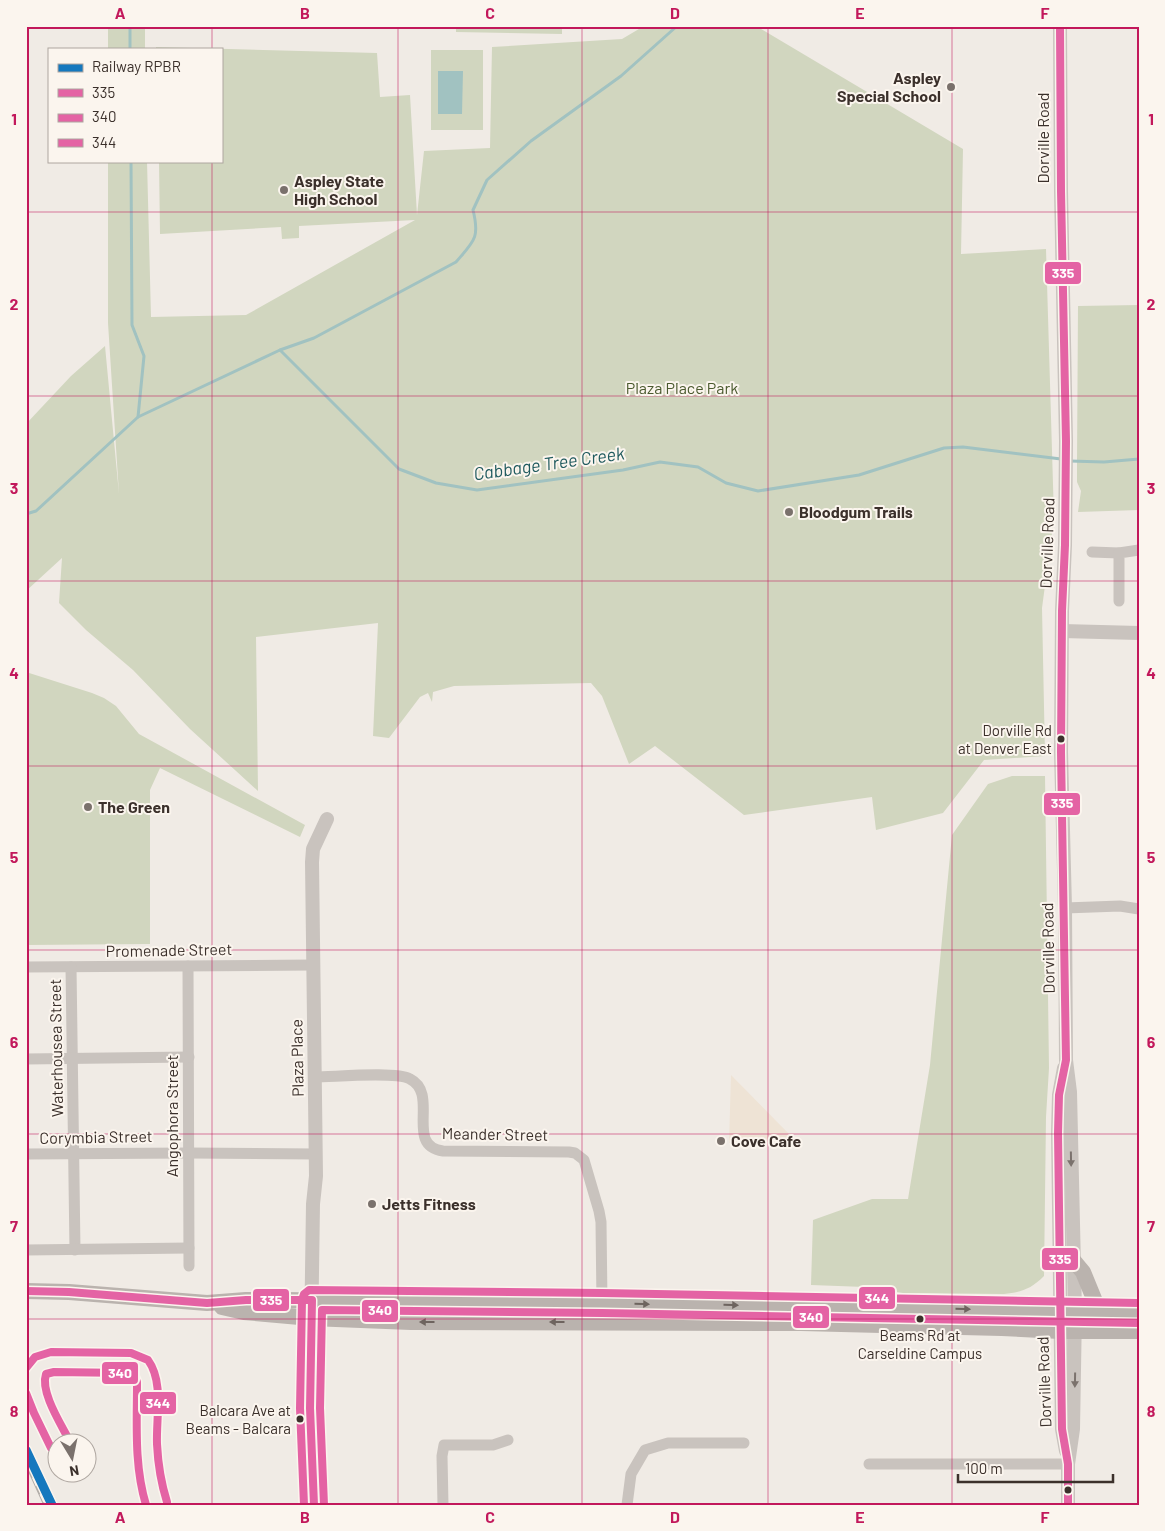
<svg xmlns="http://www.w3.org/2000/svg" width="1165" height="1531" viewBox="0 0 1165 1531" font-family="Barlow,sans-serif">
	<rect width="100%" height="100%" fill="#f0ebe5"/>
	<g fill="#d1d6bf">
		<rect x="108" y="26" width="37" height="23"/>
		<polygon points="456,26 562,26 562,34 456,32"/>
		<polygon points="644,26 756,26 963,149 961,254 1046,249 1054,518 1042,608 1045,756 984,760 943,813 876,830 872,797 744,815 655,746 629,764 602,696 591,683 454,686 433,692 432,702 428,693 420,697 389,738 373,736 378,623 256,637 258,791 190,729 133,670 86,630 59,603 62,558 26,591 26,424 71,376 105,346 119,494 108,323 108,161 147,161 151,317 246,315 415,220 299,226 299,238 282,239 281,227 160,234 159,161 221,161 221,49 156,49 156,47 377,53 380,97 410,95 417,215 424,151 490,148 492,47 622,39"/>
		<rect x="431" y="50" width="52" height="80"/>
		<polygon points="1139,305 1139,510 1078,512 1081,491 1077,482 1077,462 1078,306"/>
		<polygon points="26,672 92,693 104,698 116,706 139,734 305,825 300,837 160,768 150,790 150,944 26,945"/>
		<path d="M 1012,776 L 1045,776 L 1049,1068 L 1046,1117 L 1044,1276 C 1031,1289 1022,1292 1004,1294 L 903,1293 L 865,1287 L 811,1285 L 813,1220 L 872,1199 L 908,1199 L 930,1065 L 952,835 L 988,784 Z"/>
	</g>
	<polygon fill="#eee3d5" points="731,1075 790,1135 789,1145 729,1143"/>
	<polygon fill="#a1c2c1" points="438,71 463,71 462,114 438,114"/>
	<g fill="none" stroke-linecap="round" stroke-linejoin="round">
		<g stroke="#a1c2c1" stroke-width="3">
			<polyline points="130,26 130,49"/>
			<polyline points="131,161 132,325 144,356 138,417"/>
			<polyline points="280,350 399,469 436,483 477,490 623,470 660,462 698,467 726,483 758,491 859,475 944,448 963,447 1061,459"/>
			<polyline points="1070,461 1104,462 1139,459"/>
			<path d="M 26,514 L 36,511 L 138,417 L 280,350 L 314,338 L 456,262 C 474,241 480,238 473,210 L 487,180 L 531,141 L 621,76 L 677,26"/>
		</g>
		<g stroke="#c9c3be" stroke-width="11">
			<polyline points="1092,552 1119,553"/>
			<polyline points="1119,601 1119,553 1139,550"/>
			<polyline points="1065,908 1120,906 1139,909"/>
			<polyline points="188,966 189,1266"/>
			<polyline points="26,967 313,965"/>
			<polyline points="71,967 75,1250"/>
			<polyline points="26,1059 189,1057"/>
			<path d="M 315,1077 C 334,1077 396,1071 410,1079 C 440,1094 404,1146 443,1151 L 569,1152 L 575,1153 L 584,1160 L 599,1211 L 601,1222 L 602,1303"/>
			<polyline points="26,1154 189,1153 316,1154"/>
			<polyline points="26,1250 189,1248"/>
			<polyline points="869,1464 1068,1464"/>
			<polyline points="443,1505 442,1456 444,1445 493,1445 508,1440"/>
			<polyline points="627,1505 631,1474 645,1450 668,1443 744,1443"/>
		</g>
		<g stroke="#c9c3be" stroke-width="14">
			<polyline points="1060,26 1061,191 1066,441 1065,545 1062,611 1061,752 1065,908 1066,1060 1070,1092 1075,1311 1073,1429 1068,1464 1068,1505"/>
			<polyline points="1062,631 1139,633"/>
			<polyline points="1064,1068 1059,1095 1058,1133 1062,1429 1066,1451"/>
			<polyline points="314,1505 310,1408 313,1204 316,1176 312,862 313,849 327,819"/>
		</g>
		<g stroke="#bab3ae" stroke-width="16">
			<polyline points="1073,1260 1083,1272 1099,1311"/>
			<polyline points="26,1291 69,1292 207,1303 246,1300 285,1300 410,1302 602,1303 1139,1313"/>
			<polyline points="222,1307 244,1312 311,1318 411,1322 801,1323 1002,1328 1060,1331 1139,1331"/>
		</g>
		<g stroke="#b1aca8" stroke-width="5">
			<polyline id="rail" points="26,1461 46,1505"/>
		</g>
		<use href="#rail" stroke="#fbf5ee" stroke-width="3" stroke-dasharray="9" stroke-linecap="butt"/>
		<g stroke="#fbf5ee" stroke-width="11">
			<g id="bus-1">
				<polyline points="1060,26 1061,191 1066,441 1065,545 1062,611 1061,752 1066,1060 1059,1095 1058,1133 1062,1429 1068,1464 1068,1505"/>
				<polyline points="26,1291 69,1292 207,1303 246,1300 312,1300 310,1408 314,1505"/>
			</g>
		</g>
		<g stroke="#fbf5ee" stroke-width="11">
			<g id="bus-2">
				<path d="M 69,1440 C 61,1424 40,1392 46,1374 L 54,1372 L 128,1373 L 134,1375 L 137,1382 C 137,1424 134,1465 146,1505"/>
				<polyline points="324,1505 320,1408 322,1310 602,1313 1139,1323"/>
			</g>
		</g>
		<g stroke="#fbf5ee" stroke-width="11">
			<g id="bus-3">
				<path d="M 26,1368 L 35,1357 L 51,1352 L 131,1353 L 148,1360 C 164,1382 156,1417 157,1444 C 158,1464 161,1483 167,1502"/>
				<polyline points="26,1393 34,1413 51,1448"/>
				<polyline points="304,1505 300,1408 302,1300 304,1294 309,1290 602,1293 1139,1303"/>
			</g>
		</g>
		<use href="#bus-1" stroke="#e463a4" stroke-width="8"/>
		<use href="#bus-2" stroke="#e463a4" stroke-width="8"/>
		<use href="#bus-3" stroke="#e463a4" stroke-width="8"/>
		<g stroke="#fbf5ee" stroke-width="12">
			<polyline id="rail-1" points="26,1450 52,1505"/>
		</g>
		<use href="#rail-1" stroke="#1578be" stroke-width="9"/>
	</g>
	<defs><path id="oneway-solid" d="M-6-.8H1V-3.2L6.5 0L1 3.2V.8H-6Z" transform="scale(1.25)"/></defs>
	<g fill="#7b726d">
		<use href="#oneway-solid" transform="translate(1071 1159) rotate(89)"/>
		<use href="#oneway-solid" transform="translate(1075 1380) rotate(91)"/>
	</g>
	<g fill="#6e645f">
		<use href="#oneway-solid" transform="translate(642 1304) rotate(1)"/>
		<use href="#oneway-solid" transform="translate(731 1305) rotate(1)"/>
		<use href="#oneway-solid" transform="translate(963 1309) rotate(1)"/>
		<use href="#oneway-solid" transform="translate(427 1322) rotate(-180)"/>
		<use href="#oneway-solid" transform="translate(557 1322) rotate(180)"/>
	</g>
	<path fill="none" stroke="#c2185b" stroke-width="1" stroke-opacity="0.55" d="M 212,26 L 212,49M 398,26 L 398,1505M 582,26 L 582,1505M 768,26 L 768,1505M 952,26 L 952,1505M 212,161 L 212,1505M 26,212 L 1139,212M 26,396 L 1139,396M 26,581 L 1139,581M 26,766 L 1139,766M 26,950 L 1139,950M 26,1134 L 1139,1134M 26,1319 L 1139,1319"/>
	<g fill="#7a716c" stroke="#fbf5ee" stroke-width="2">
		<circle cx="951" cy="87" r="5"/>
		<circle cx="284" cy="190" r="5"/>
		<circle cx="789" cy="512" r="5"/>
		<circle cx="88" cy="807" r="5"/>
		<circle cx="721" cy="1141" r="5"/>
		<circle cx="372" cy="1204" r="5"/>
	</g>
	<g fill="#3b302b" stroke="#fbf5ee" stroke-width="2">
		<circle cx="1061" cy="739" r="4.5"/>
		<circle cx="920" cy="1319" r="4.5"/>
		<circle cx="300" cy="1419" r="4.5"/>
		<circle cx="1068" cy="1490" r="4.5"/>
	</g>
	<g text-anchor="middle" stroke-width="4" stroke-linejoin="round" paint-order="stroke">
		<g font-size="15" fill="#3b302b" stroke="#fbf5ee" text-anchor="end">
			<text x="1052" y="736">Dorville Rd<tspan x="1052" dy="18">at Denver East</tspan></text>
			<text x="920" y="1341" text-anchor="middle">Beams Rd at<tspan x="920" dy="18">Carseldine Campus</tspan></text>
			<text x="291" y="1416">Balcara Ave at<tspan x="291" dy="18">Beams - Balcara</tspan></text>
		</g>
		<g font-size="16" font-weight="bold" fill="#3b302b" stroke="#fbf5ee" text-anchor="start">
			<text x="941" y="84" text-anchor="end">Aspley<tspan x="941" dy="18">Special School</tspan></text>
			<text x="294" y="187">Aspley State<tspan x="294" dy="18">High School</tspan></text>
			<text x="799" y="518">Bloodgum Trails</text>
			<text x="98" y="813">The Green</text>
			<text x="731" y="1147">Cove Cafe</text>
			<text x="382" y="1210">Jetts Fitness</text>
		</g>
		<g font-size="16" fill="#3b302b" stroke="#fbf5ee">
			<text transform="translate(1043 138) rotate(-90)" y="6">Dorville Road</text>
			<text transform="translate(1047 543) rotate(-88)" y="6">Dorville Road</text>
			<text transform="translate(1048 948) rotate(-91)" y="6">Dorville Road</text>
			<text transform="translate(169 950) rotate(-1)" y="6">Promenade Street</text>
			<text transform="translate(56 1048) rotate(-91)" y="6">Waterhousea Street</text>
			<text transform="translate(297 1058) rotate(-91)" y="6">Plaza Place</text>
			<text transform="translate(172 1116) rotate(-90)" y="6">Angophora Street</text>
			<text transform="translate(495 1134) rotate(1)" y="6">Meander Street</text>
			<text transform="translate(96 1137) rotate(-1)" y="6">Corymbia Street</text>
			<text transform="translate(1044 1382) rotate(-92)" y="6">Dorville Road</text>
		</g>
		<g font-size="16" fill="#4a5a2e" stroke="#fbf5ee">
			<text x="682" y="394">Plaza Place Park</text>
		</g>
		<g font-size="18" font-style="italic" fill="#1f5a5e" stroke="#fbf5ee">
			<text transform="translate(549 464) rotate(-8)" y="6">Cabbage Tree Creek</text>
		</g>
	</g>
	<g stroke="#fbf5ee" stroke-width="2">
		<rect x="1044" y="261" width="38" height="24" rx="5" fill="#e463a4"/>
		<rect x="1043" y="792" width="38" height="24" rx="5" fill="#e463a4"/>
		<rect x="1041" y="1247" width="38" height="24" rx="5" fill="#e463a4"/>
		<rect x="858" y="1286" width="38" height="24" rx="5" fill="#e463a4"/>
		<rect x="252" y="1288" width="38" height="24" rx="5" fill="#e463a4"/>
		<rect x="361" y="1299" width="38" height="24" rx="5" fill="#e463a4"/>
		<rect x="792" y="1305" width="38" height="24" rx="5" fill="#e463a4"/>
		<rect x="101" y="1361" width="38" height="24" rx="5" fill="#e463a4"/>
		<rect x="139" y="1391" width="38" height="24" rx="5" fill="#e463a4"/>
	</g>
	<g font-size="14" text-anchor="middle" font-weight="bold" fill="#fff">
		<text x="1063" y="278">335</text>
		<text x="1062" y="808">335</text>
		<text x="1060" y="1264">335</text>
		<text x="877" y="1303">344</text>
		<text x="271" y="1305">335</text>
		<text x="380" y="1315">340</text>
		<text x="811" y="1322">340</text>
		<text x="120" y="1378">340</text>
		<text x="158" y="1408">344</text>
	</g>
	<rect width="1165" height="1531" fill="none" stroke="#fbf5ee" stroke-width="55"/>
	<rect x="48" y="48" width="175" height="115" fill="#fbf5ee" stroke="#aea6a0"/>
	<rect x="58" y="64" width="25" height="8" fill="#1578be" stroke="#aea6a0"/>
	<text x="92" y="72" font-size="15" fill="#3b302b">Railway RPBR</text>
	<rect x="58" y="89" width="25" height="8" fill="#e463a4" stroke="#aea6a0"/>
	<text x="92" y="98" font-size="15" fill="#3b302b">335</text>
	<rect x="58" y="114" width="25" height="8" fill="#e463a4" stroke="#aea6a0"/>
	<text x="92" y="122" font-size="15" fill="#3b302b">340</text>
	<rect x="58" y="139" width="25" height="8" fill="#e463a4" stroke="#aea6a0"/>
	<text x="92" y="148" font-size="15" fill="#3b302b">344</text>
	<g transform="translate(72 1458) rotate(170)"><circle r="24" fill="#fbf5ee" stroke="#aea6a0"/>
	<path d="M0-4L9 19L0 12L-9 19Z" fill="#7a716c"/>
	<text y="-8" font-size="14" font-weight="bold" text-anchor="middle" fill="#3b302b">N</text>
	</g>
	<path d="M958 1474v8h155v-8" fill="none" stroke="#3b302b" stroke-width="2.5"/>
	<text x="965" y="1474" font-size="15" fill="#3b302b" stroke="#fbf5ee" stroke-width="4" paint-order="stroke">100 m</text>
	<rect x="28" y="28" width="1110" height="1476" fill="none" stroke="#c2185b" stroke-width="2"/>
	<g font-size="16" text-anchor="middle" font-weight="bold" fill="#c2185b">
		<text x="120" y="19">A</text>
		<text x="305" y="19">B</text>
		<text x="490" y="19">C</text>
		<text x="675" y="19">D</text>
		<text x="860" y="19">E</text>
		<text x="1045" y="19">F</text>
		<text x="14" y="125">1</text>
		<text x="1151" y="125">1</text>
		<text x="14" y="310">2</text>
		<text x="1151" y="310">2</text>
		<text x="14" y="494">3</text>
		<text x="1151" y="494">3</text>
		<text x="14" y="679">4</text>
		<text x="1151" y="679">4</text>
		<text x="14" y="863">5</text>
		<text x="1151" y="863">5</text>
		<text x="14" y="1048">6</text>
		<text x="1151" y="1048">6</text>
		<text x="14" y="1232">7</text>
		<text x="1151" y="1232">7</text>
		<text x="14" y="1417">8</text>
		<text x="1151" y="1417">8</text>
		<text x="120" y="1523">A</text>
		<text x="305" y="1523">B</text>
		<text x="490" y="1523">C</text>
		<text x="675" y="1523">D</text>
		<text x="860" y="1523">E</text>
		<text x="1045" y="1523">F</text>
	</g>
</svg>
